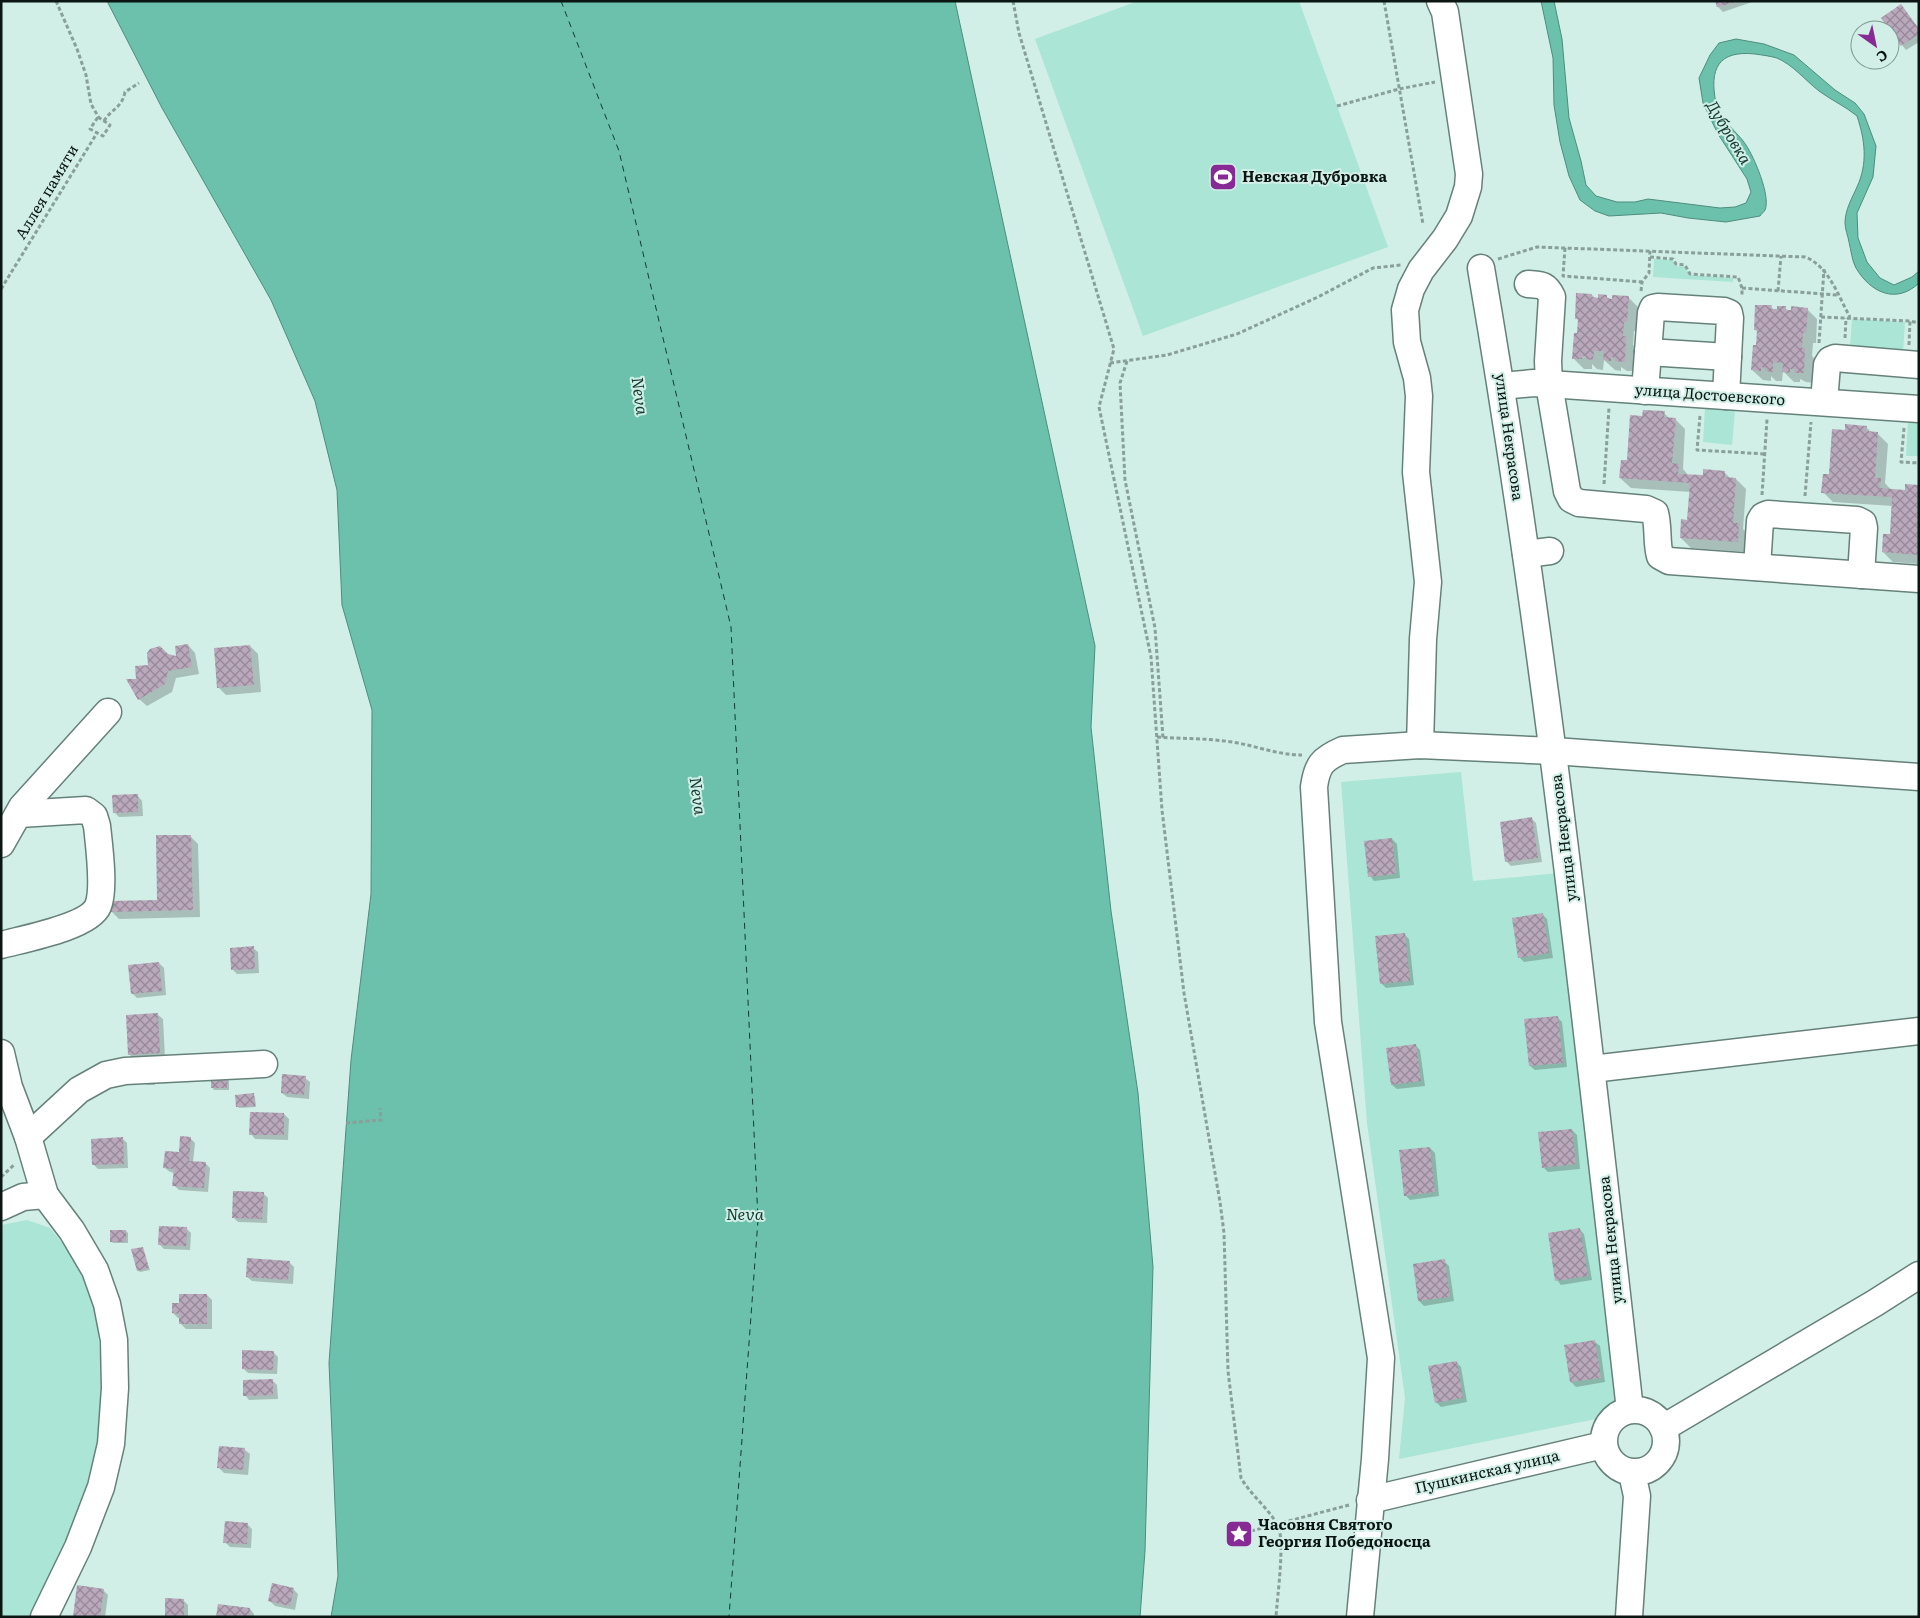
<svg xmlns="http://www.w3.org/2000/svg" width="1920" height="1618" viewBox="0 0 1920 1618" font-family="Literata,serif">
	<defs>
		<pattern id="building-cross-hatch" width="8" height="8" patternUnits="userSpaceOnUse" patternTransform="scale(1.25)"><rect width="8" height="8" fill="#baa8bc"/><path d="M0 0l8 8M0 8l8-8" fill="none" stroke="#958897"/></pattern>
	</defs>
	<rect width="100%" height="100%" fill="#d1efe6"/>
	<g fill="#aae5d5">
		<polygon points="1138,1 1299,1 1388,247 1143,336 1035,39"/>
		<polygon points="1654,259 1672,260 1676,266 1685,267 1690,275 1733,278 1733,282 1653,277"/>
		<polygon points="1852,319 1905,322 1903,352 1850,349"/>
		<polygon points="1705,408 1735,410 1732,445 1703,442"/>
		<polygon points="1908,422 1919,423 1919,456 1906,456"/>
		<polygon points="1461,772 1473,881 1560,873 1620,1398 1596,1419 1399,1459 1405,1398 1367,1123 1341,782"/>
		<polygon points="27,1220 50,1228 72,1255 95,1303 102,1374 99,1440 78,1517 35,1617 1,1617 1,1225"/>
	</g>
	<g fill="#6bc1ac" stroke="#4e8d7e">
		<polygon points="107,1 955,1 1095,646 1091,727 1111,911 1138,1093 1153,1267 1145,1551 1140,1617 331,1617 338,1576 329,1363 351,1060 371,894 372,710 342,605 337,490 315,401 271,300 162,108"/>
		<path d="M 1541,1 L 1554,1 L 1562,39 L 1569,118 L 1581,161 L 1586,185 L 1596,196 L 1617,202 L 1635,202 L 1648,199 L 1720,208 L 1735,207 L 1746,203 L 1751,192 L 1747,179 L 1718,134 L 1703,103 L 1699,78 L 1710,55 L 1719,43 L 1736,39 L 1764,44 L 1794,55 L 1835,90 L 1855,103 L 1864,114 L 1876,146 L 1873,177 L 1857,213 L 1858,238 L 1867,262 L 1880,278 L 1894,285 L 1912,277 L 1919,271 L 1919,283 C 1896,305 1870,292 1856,268 C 1852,261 1851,250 1849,242 C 1848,236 1845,229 1845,223 C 1845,210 1852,198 1857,187 C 1868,163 1865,140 1857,116 C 1845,106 1831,100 1819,91 C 1805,80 1793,65 1777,58 C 1770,56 1762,55 1755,54 C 1718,50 1709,69 1716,103 C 1719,120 1737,131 1746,145 C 1754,157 1771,196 1765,210 C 1764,212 1761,214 1760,216 L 1726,222 L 1688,218 L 1661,213 L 1609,216 L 1595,211 L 1580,200 L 1569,176 L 1560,142 L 1554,105 L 1553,58 Z"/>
	</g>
	<g fill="#0003">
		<polygon points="1716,1 1755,1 1723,12 1718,7"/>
		<polygon points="1901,6 1919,29 1919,42 1906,50 1902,45"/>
		<polygon points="1592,295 1596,299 1606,296 1610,300 1628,297 1638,307 1637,331 1634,331 1633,345 1636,348 1635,371 1627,371 1621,367 1621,371 1615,370 1604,360 1603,370 1597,369 1592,364 1592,369 1584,369 1573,358 1579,321 1576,318"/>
		<polygon points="1771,307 1775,310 1785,308 1789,311 1807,309 1817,319 1816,343 1813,343 1812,356 1815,359 1814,383 1806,382 1800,379 1800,382 1794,382 1783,371 1782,381 1776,381 1771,376 1771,381 1763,380 1752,370 1757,346 1758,332 1755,330"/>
		<polygon points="1664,413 1670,419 1675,419 1685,429 1683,469 1689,476 1704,477 1724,472 1731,479 1736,479 1746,489 1743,529 1749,535 1748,552 1691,548 1681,538 1688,521 1691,492 1631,488 1620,478 1643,417"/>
		<polygon points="1866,427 1872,433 1877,433 1888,444 1885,483 1891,490 1906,491 1919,486 1919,564 1893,562 1883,552 1891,535 1893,506 1833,502 1823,492 1846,431"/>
		<polygon points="188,645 195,653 199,674 176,678 172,692 147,706 139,699 138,680 149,666 168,656 177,657"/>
		<polygon points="250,646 258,654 261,692 226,695 218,687"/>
		<polygon points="138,796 142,801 143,816 119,817 114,812"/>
		<polygon points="1532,819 1536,823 1542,862 1511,866 1507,862"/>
		<polygon points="190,836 198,844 200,917 119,919 111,911 158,901"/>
		<polygon points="1392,839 1397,844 1400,878 1374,881 1370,876"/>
		<polygon points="1543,915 1547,919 1553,958 1524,962 1519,957"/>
		<polygon points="1404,934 1409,939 1414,985 1386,988 1381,983"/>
		<polygon points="253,948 258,952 259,973 237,974 232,969"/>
		<polygon points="159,963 164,968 166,995 137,998 132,993"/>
		<polygon points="158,1015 163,1019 165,1058 134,1059 129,1054"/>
		<polygon points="1557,1017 1562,1022 1567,1067 1535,1070 1530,1066"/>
		<polygon points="1415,1045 1420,1050 1425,1086 1397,1089 1392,1085"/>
		<polygon points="145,1078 155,1080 155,1085 147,1085"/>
		<polygon points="305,1078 310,1082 309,1099 287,1097 282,1093"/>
		<polygon points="227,1079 229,1081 229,1090 214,1090 212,1087"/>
		<polygon points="253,1095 255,1097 256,1107 239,1108 237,1106"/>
		<polygon points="284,1114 289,1119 288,1140 255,1139 251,1134"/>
		<polygon points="1572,1130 1577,1135 1580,1169 1548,1172 1543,1167"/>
		<polygon points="190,1138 195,1143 193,1162 205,1163 210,1168 208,1192 179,1190 174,1185 175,1173 170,1172 165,1168 180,1153"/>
		<polygon points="123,1139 127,1143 128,1168 98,1169 93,1164"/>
		<polygon points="1430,1148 1435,1153 1439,1196 1410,1200 1405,1195"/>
		<polygon points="263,1193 268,1198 267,1223 238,1222 233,1217"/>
		<polygon points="186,1228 191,1233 190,1250 164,1249 159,1244"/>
		<polygon points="1579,1229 1584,1234 1592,1280 1561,1285 1557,1280"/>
		<polygon points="126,1231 128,1233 128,1243 113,1243 111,1241"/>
		<polygon points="142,1248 150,1270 140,1272 138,1270"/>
		<polygon points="1444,1261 1449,1266 1454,1301 1424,1306 1419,1301"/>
		<polygon points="289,1262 294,1267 293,1284 252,1281 247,1277"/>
		<polygon points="207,1295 212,1300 212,1329 186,1329 181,1324 181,1318 178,1318 173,1313 180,1304"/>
		<polygon points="1595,1342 1600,1346 1605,1382 1576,1387 1571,1382"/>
		<polygon points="273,1352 278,1357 277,1374 248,1373 243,1368"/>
		<polygon points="1456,1362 1461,1367 1467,1402 1441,1407 1436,1402"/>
		<polygon points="272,1380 277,1385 278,1399 249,1400 245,1395"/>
		<polygon points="245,1450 250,1454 248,1475 224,1473 219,1468"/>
		<polygon points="247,1524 252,1529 251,1548 230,1547 225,1542"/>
		<polygon points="293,1589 298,1594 295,1610 275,1606 270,1601"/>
		<polygon points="103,1590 108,1595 105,1617 75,1617"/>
		<polygon points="183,1600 188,1605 188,1617 166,1617"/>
		<polygon points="250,1609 254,1614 254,1617 218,1617"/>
	</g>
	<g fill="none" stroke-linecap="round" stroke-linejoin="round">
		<polyline stroke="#133b32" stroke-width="1" stroke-dasharray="6 5" stroke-linecap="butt" points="561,1 619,151 731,627 758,1220 729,1617"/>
	</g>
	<g fill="url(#building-cross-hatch)">
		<polygon points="1715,1 1735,1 1735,2 1717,7"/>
		<polygon points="1901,4 1919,29 1919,34 1901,46 1881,18"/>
		<polygon points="1576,293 1592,294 1592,297 1598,298 1598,294 1607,295 1607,298 1612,299 1612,295 1629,296 1627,322 1624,322 1623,336 1626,336 1625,362 1615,361 1615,358 1611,357 1611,361 1603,360 1604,351 1594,351 1593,360 1586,359 1586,356 1582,356 1582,359 1572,359 1574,333 1577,333 1578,319 1575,319"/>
		<polygon points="1755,305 1772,305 1771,309 1777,309 1777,306 1786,306 1786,310 1791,310 1791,306 1808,308 1806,333 1803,333 1802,348 1805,348 1804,373 1794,373 1795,369 1790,369 1790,373 1782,372 1783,363 1773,362 1773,372 1765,371 1765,368 1761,367 1761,371 1751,370 1753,345 1756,345 1757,330 1754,330"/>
		<polygon points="1643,410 1665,411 1664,417 1676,418 1672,463 1679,464 1678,474 1703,475 1703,469 1725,471 1725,477 1736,478 1733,523 1739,523 1738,542 1680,538 1681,519 1687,520 1690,483 1619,478 1621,460 1627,460 1630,415 1642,416"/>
		<polygon points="1845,424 1867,426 1866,431 1878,432 1875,478 1881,478 1880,488 1905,490 1905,484 1919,485 1919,555 1882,552 1883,534 1890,534 1892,497 1821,493 1823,474 1829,474 1832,429 1845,430"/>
		<polygon points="188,644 192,667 168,671 165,684 138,700 126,679 136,679 135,666 148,665 147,653 150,649 160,646 168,654 176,656 175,646"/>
		<polygon points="250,645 254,685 217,688 214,648"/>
		<polygon points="138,794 138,812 113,813 112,795"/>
		<polygon points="1532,817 1538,858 1505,862 1500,822"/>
		<polygon points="156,835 191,835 193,910 110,912 110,901 157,900"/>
		<polygon points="1392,838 1396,874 1368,877 1364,841"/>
		<polygon points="1543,913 1549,953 1518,958 1512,918"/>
		<polygon points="1405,933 1410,981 1380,984 1375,936"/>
		<polygon points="254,946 255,969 231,970 230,948"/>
		<polygon points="159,962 162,991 131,994 128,965"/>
		<polygon points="158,1013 160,1053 128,1055 126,1015"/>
		<polygon points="1558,1016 1563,1063 1529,1066 1524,1019"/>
		<polygon points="1416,1044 1421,1081 1391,1085 1386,1048"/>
		<polygon points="282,1074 306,1076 304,1095 281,1093"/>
		<polygon points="211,1077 228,1077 227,1088 211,1088"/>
		<polygon points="254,1093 255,1106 236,1107 235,1095"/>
		<polygon points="250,1112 284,1113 284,1135 249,1135"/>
		<polygon points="1572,1129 1576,1164 1542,1168 1538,1132"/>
		<polygon points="180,1136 191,1137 189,1161 206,1162 204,1188 172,1186 174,1169 163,1168 165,1151 179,1152"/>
		<polygon points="123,1137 124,1164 92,1165 91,1139"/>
		<polygon points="1430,1147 1435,1192 1404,1196 1399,1150"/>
		<polygon points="233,1191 264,1192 262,1219 232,1218"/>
		<polygon points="159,1226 187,1227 186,1246 158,1245"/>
		<polygon points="1580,1228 1588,1276 1555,1281 1548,1233"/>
		<rect x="110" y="1230" width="16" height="12"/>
		<polygon points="143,1247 149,1268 137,1271 131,1249"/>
		<polygon points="247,1258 290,1261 288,1280 246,1277"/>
		<polygon points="1445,1259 1450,1297 1418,1301 1413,1264"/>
		<polygon points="179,1294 207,1294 207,1324 179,1324 179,1314 172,1313 172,1303 179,1303"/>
		<polygon points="1595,1340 1601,1378 1570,1382 1564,1345"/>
		<polygon points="242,1350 274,1351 273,1370 242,1369"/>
		<polygon points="1457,1361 1463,1398 1435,1403 1428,1366"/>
		<polygon points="273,1379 273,1395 243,1396 243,1380"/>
		<polygon points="219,1446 245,1448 243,1470 217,1468"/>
		<polygon points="225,1521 248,1523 247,1544 223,1543"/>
		<polygon points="272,1583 294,1588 290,1606 268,1601"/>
		<polygon points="77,1585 104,1589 100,1617 73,1617"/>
		<polygon points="165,1598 184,1599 184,1617 165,1617"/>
		<polygon points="218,1604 250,1608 249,1617 216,1617"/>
	</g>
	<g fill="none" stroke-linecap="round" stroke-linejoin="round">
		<g stroke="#668179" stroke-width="29">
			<g id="minor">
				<path d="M 1481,268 C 1546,647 1587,1029 1630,1410"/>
				<path d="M 1528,284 C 1541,285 1546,284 1552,297 L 1548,361 L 1549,384 L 1567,491 L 1571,499 L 1579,503 L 1646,509 L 1655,513 C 1659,528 1656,542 1660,556 L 1669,561 L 1919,579"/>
				<polyline points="1648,352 1728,357"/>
				<polyline points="1501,386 1534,383 1919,409"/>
				<polyline points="1645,391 1651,313 1653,308 1658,307 1724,311 1729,313 1730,318 1726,396"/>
				<polyline points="1824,402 1827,365 1830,360 1835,358 1919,365"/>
				<polyline points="1526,554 1550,551"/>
				<polyline points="1757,567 1760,521 1763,516 1768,514 1857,520 1863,523 1864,528 1861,575"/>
				<polyline points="1420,745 1423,639 1428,582 1416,472 1419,396 1417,378 1407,342 1405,310 1411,289 1421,270 1445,239 1459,216 1468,187 1469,174 1445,12 1440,1"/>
				<polyline points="1,844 22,807 108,712"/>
				<path d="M 1,945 C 23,939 89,927 98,906 C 105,889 99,845 97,826 L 94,816 L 86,810 L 19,814"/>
				<polyline points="1,1053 9,1087 28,1137 45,1195"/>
				<polyline points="1592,1069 1919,1031"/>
				<polyline points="28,1137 79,1090 106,1075 125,1071 264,1064"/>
				<polyline points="1,1207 23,1197 45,1195 72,1231 95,1270 107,1304 114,1340 115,1388 111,1444 101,1487 78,1547 44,1617"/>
				<circle cx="1635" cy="1441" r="31"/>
				<polyline points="1663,1428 1875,1303 1919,1275"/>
				<polyline points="1370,1500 1603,1445"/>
				<path d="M 1360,1617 L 1375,1459 L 1381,1358 L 1328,1022 L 1314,787 C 1317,765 1322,759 1343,750 L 1420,745 L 1554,751 L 1919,777"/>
				<polyline points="1629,1617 1637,1496 1632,1473"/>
			</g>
		</g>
		<g stroke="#899f99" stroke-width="3" stroke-dasharray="4 2.5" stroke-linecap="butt">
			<polyline points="56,1 77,49 86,75 91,104 99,118"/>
			<path d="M 1013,1 L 1019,33 L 1114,349 L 1099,407 L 1151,657 L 1162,810 L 1184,993 L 1220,1202 L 1224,1233 L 1228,1371 L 1241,1478 C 1251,1495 1267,1507 1277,1524 C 1286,1537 1277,1598 1276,1617"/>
			<polyline points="1384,1 1423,224"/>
			<polyline points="1337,106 1399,89 1435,82"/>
			<polygon points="98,117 110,125 103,136 90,129"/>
			<path d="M 104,121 C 111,109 122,108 125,92 L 139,83"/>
			<polyline points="1565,248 1563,276 1642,282"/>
			<polyline points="1650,257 1673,259 1676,264 1685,265 1690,274 1738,277 1742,288 1742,297"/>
			<path d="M 1498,259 L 1537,247 L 1805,257 C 1829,266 1838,296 1850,317"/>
			<polyline points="1742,288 1837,295"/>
			<polyline points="1,289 97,133"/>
			<polyline points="1641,291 1642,282 1649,273 1650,251"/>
			<polyline points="1778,291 1781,256"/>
			<polyline points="1821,317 1910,321 1919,323"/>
			<polyline points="1845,338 1846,318"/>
			<polyline points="1819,343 1824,269"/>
			<polyline points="1909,345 1910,321"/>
			<polyline points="1127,361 1120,383 1125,480 1155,628 1163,738"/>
			<polyline points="1110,363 1167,355 1237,334 1318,297 1373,268 1401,265"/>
			<polyline points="1700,416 1697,450 1765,454"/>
			<polyline points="1904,428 1901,462 1919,463"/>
			<polyline points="1604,484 1609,408"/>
			<polyline points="1762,495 1767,419"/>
			<polyline points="1805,496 1811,422"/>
			<path d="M 1157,737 C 1184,739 1211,738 1238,743 C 1259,747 1279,755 1302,755"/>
			<polyline points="346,1123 381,1120 380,1108"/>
			<polyline points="1,1177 15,1164"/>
			<polyline points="1251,1531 1349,1505"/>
		</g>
		<use href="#minor" stroke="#fff" stroke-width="26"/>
	</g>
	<defs>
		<g id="stadium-square" transform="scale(1.4375)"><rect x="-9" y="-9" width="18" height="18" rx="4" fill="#882a95" stroke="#d1efe6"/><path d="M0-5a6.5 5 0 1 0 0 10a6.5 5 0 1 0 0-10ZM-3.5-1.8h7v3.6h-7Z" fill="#fff"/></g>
		<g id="sight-square" transform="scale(1.4375)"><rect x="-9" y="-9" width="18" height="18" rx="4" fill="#882a95" stroke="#d1efe6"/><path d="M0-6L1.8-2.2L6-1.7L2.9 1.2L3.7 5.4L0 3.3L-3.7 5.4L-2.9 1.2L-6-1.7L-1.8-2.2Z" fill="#fff"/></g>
	</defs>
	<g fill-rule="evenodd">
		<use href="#stadium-square" x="1223" y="177"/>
		<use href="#sight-square" x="1239" y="1534"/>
	</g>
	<g text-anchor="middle" stroke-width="4" stroke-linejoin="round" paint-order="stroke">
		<g font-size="15" font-weight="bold" fill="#0b1512" stroke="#d1efe6" text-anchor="start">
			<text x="1242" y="182">Невская Дубровка</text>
			<text x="1258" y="1530">Часовня Святого<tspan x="1258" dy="17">Георгия Победоносца</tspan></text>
		</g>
		<g font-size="15" fill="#0b1512" stroke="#d1efe6">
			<text transform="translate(47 192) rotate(-59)" y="5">Аллея памяти</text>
			<text transform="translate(1710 395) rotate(4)" y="5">улица Достоевского</text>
			<text transform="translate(1509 437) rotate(82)" y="5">улица Некрасова</text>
			<text transform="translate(1564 838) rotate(-97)" y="5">улица Некрасова</text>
			<text transform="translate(1611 1240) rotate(-96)" y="5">улица Некрасова</text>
			<text transform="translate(1487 1472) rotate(-13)" y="5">Пушкинская улица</text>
		</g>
		<g font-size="16" font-style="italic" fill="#133b32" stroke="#d1efe6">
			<text transform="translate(1729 132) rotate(59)" y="6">Дубровка</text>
			<text transform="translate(640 396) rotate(82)" y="6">Neva</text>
			<text transform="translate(698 796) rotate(82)" y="6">Neva</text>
			<text x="745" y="1220">Neva</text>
		</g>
	</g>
	<rect width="1920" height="1618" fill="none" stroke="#0b1512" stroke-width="5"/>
	<g transform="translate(1875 45) rotate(147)"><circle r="24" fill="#d1efe6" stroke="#829891"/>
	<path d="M0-4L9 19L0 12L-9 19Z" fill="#882a95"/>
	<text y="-8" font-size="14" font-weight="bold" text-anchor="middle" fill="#0b1512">С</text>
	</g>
</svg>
